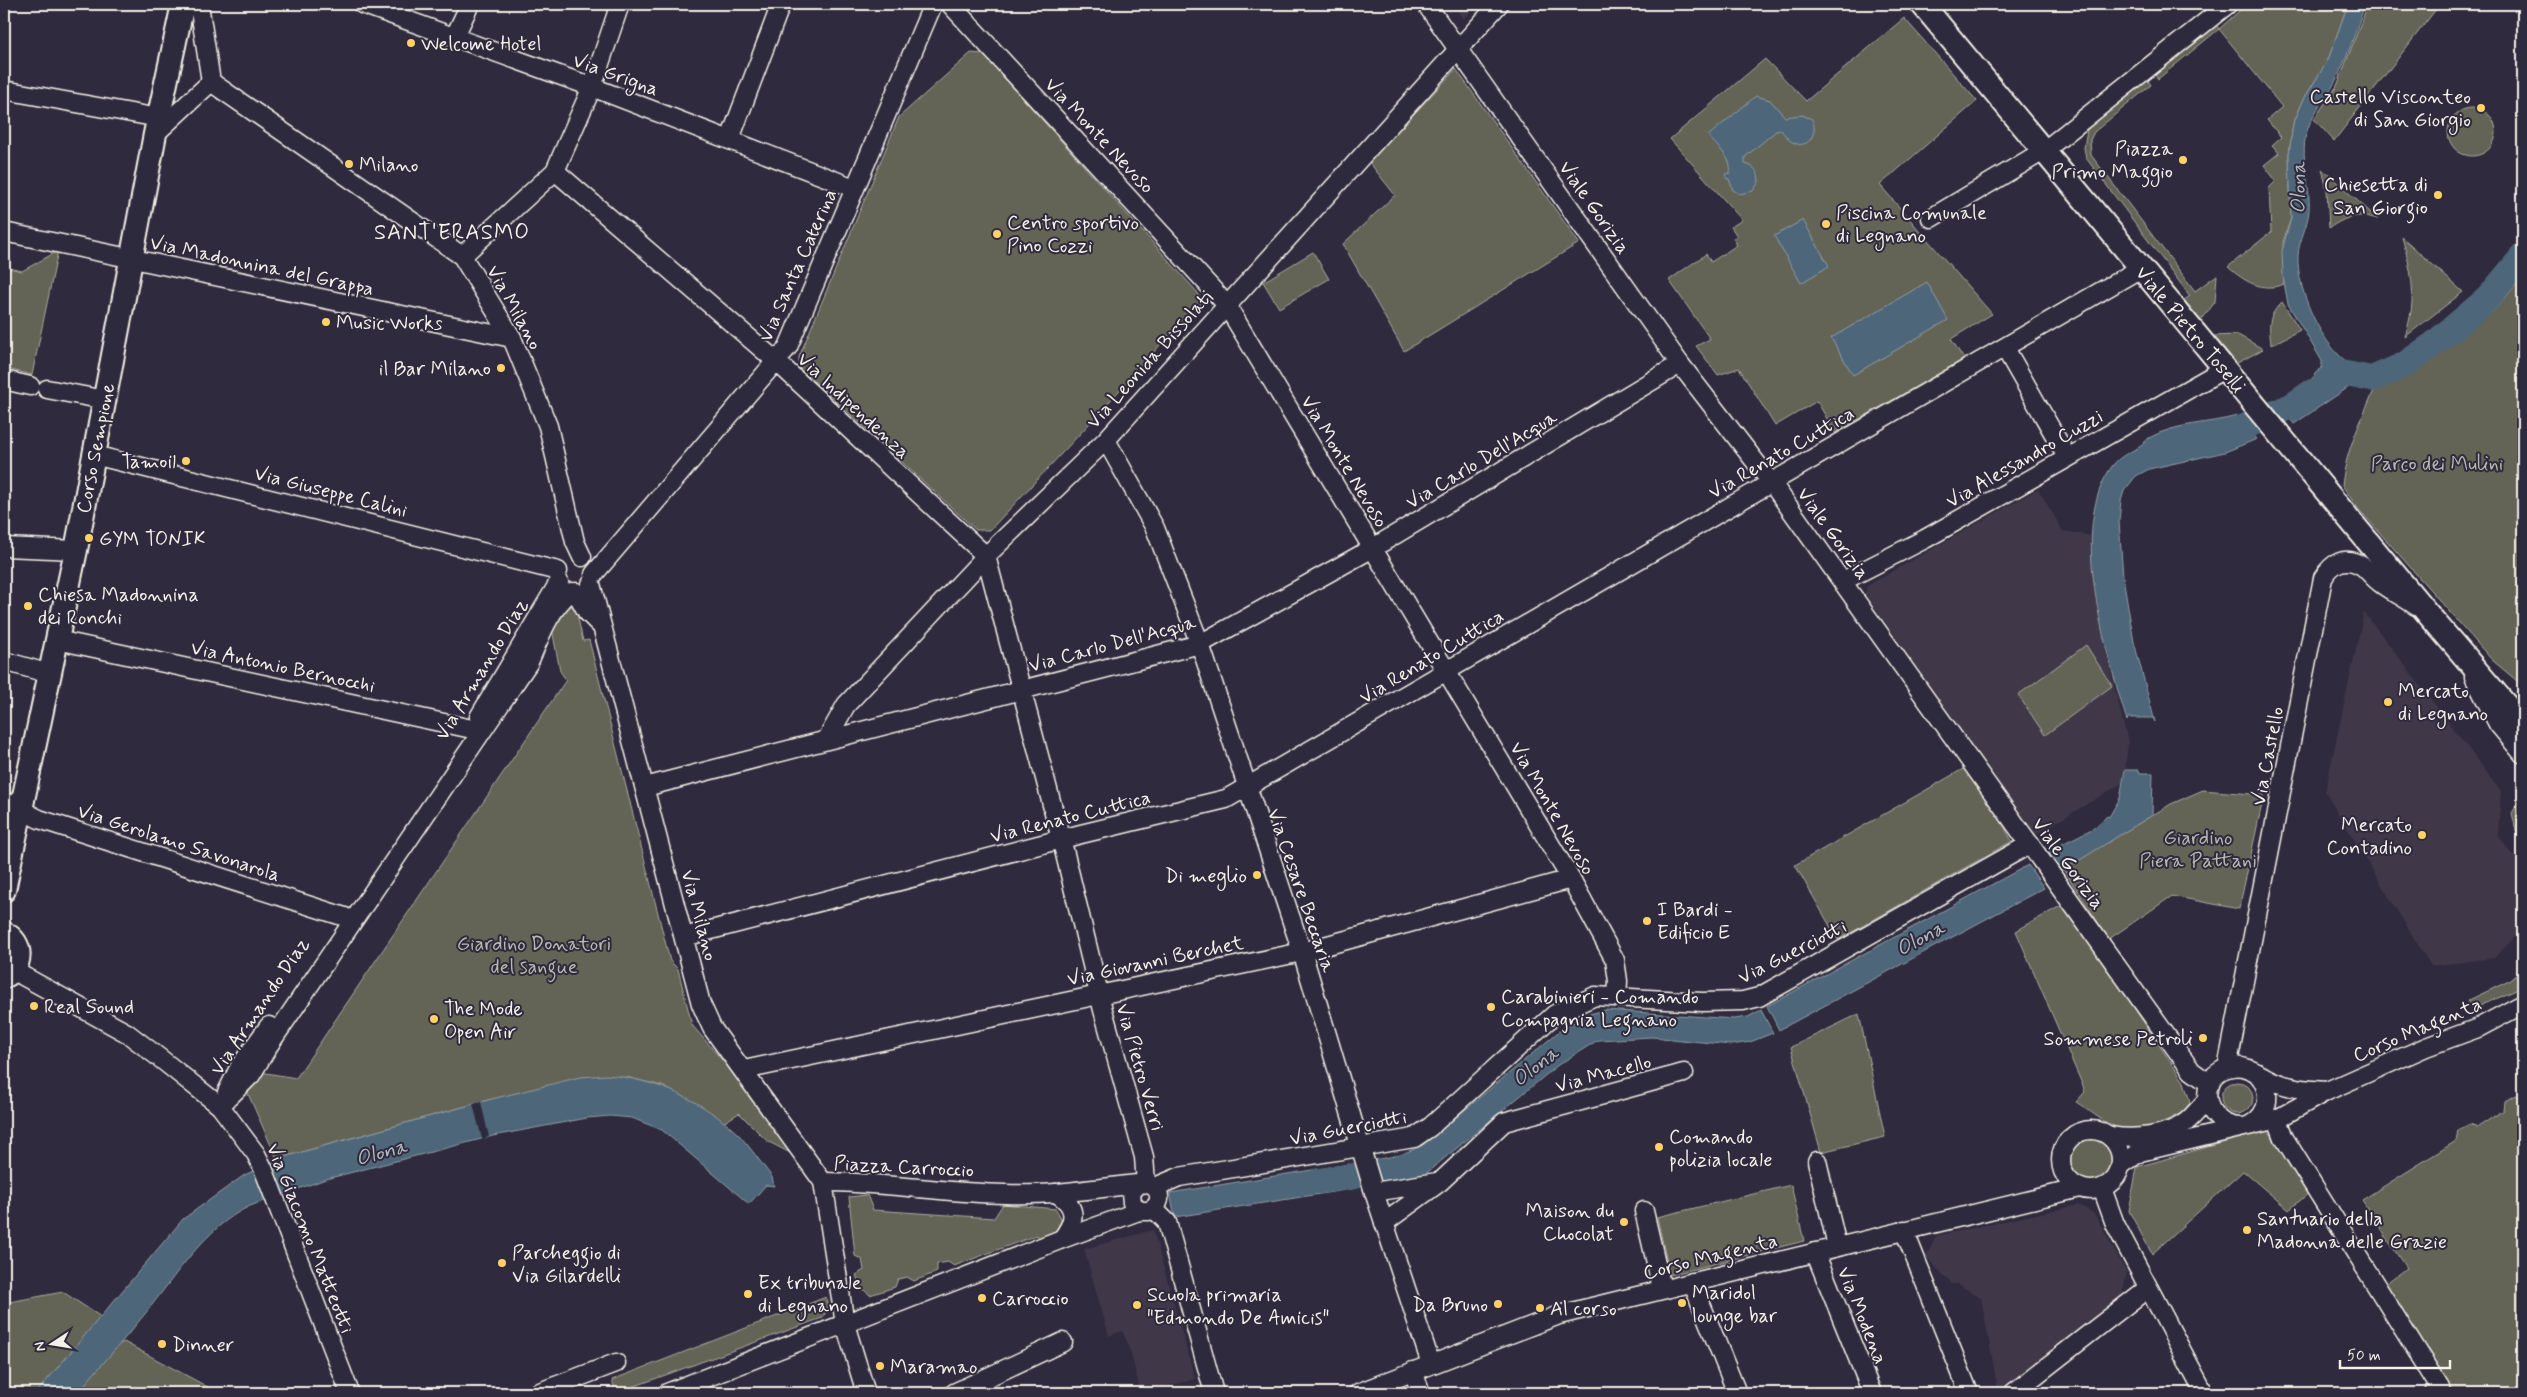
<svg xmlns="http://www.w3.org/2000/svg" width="2527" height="1397" viewBox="0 0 2527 1397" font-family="Mynerve,sans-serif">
	<rect width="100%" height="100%" fill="#2f2a3d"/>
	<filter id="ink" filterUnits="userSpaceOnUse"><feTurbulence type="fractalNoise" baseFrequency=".02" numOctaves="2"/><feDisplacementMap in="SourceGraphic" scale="10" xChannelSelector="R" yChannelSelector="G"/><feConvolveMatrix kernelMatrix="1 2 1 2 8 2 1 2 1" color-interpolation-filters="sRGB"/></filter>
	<g filter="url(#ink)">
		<g fill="#41374a">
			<polygon points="1453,4 1478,4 1463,19"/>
			<polygon points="2038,489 2063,531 2092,536 2095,593 2112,677 2128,742 2124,782 2035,835 1865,594 1867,586"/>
			<polygon points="2364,612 2501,791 2498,835 2512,855 2523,862 2523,929 2494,958 2431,966 2325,792"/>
			<polygon points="2078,1205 2094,1213 2127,1273 2121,1299 1998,1391 1981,1297 1957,1284 1952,1284 1926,1257 1936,1236"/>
			<polygon points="1153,1230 1195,1379 1141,1393 1129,1346 1122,1331 1109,1336 1084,1249"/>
		</g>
		<g fill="#636456" stroke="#acaa9f">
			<path d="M 2247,4 L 2348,4 L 2328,60 L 2304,99 L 2293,124 L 2289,154 L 2291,218 L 2283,242 L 2284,284 C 2262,293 2244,281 2228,267 L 2271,232 L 2269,188 L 2276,181 L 2264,165 L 2279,153 L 2272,145 L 2281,137 L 2267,120 L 2282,107 L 2219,29 L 2158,79 L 2155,75 L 2215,24 L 2219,29 Z"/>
			<polygon points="2368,4 2440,4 2334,141 2314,119 2337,86"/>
			<polygon points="1904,18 1977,101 1880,185 1992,314 1951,339 1964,359 1835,433 1817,401 1775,426 1739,368 1718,375 1696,346 1710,339 1669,280 1706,254 1711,262 1737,245 1733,238 1737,236 1731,227 1742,220 1670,139 1765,59 1806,101"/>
			<polygon points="971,53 983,54 1198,293 1201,305 1182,326 1179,324 1091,422 990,530 976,530 814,381 812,383 799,372 799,357 899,117"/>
			<polygon points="1456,69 1579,243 1404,351 1343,244 1395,195 1369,162"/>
			<polygon points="2147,79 2151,85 2094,132 2090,140 2091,155 2195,291 2217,275 2215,302 2200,322 2183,301 2190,296 2086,158 2084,148 2087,129"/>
			<circle cx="2472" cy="132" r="24"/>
			<path d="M 2322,169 L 2378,219 C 2356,213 2348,216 2329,228 L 2327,190 Z"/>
			<path d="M 2402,237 L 2463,292 L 2405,337 C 2417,297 2413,277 2402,237 Z"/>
			<polygon points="58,251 32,375 4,368 4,267 22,271"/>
			<polygon points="1313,252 1329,279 1279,308 1263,282"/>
			<path d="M 2523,255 L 2523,686 L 2492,660 L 2357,507 L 2342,485 C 2346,449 2362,417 2377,384 C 2406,380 2459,336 2480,313 C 2496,295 2509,274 2523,255 Z"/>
			<path d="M 2282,302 L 2300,330 L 2271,345 C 2269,325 2267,317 2282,302 Z"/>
			<polygon points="2238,335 2263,349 2234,365 2211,336"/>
			<polygon points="574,600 583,641 589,640 670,961 678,969 692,1025 752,1095 796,1156 767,1141 739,1113 723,1123 696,1104 662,1086 626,1077 488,1100 277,1159 245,1087 260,1072 296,1078 566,680 560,671 551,624"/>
			<polygon points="2086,645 2112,686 2045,735 2018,695"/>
			<polygon points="1970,765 2012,841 1838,940 1795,865"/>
			<polygon points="2203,790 2264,795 2239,909 2172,896 2109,939 2063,869 2171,804"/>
			<polygon points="2523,795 2523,839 2517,835 2512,813"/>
			<path d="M 2064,904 L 2184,1082 L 2190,1102 C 2183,1114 2176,1116 2163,1122 C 2121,1141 2110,1124 2076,1102 L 2085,1092 L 2083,1086 L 2016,931 Z"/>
			<polygon points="2523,969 2523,987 2473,1009 2467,1001 2511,980"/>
			<polygon points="1859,1014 1885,1137 1821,1152 1791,1047"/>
			<circle cx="2237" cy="1098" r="16"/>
			<polygon points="2515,1095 2523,1099 2523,1393 2454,1393 2385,1284 2406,1268 2362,1200 2456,1141 2458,1130 2470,1124 2478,1127 2504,1110 2505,1101"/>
			<polygon points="2268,1130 2310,1192 2289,1210 2243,1171 2152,1254 2129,1211 2137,1167"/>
			<circle cx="2090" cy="1161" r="23"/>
			<polygon points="1791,1185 1804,1241 1670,1275 1657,1217"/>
			<polygon points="867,1195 873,1210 994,1218 1003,1204 1056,1209 1062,1220 1055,1232 1039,1238 1037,1235 954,1266 948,1262 937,1264 937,1272 914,1281 907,1277 898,1279 895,1287 870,1295 860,1287 856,1275 864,1270 862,1259 855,1256 849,1197"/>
			<polygon points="63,1292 101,1317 36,1393 4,1393 4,1303"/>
			<polygon points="826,1297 828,1309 822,1318 616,1393 612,1380"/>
			<polygon points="124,1342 219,1393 77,1393 118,1345"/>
		</g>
		<g fill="#4e6679" stroke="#909ea5">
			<path d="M 2348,4 L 2365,4 C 2356,30 2348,57 2335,82 C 2327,98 2314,110 2308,128 C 2298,156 2311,182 2309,210 C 2308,226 2299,240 2298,255 C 2296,292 2327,363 2367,372 L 2366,381 L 2352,385 L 2294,424 L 2277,403 L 2303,389 L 2322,367 L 2322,361 L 2288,304 L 2283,277 L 2282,251 L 2291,218 L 2289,154 L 2293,124 L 2304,99 L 2328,60 Z"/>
			<path d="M 1756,96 L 1770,100 L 1785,117 L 1802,115 L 1812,119 C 1819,133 1808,151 1792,142 C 1788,139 1784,134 1781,130 L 1776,131 L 1745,157 L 1745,164 C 1755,166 1759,173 1759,182 L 1753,191 L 1739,194 L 1733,190 L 1729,179 L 1727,179 L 1725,174 L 1730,173 C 1733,158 1717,147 1708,136 Z"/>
			<polygon points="1803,220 1829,266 1801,283 1774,236"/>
			<polygon points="2523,261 2523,277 2495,309 2428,360 2406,374 2379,382 2380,372 2402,366 2488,303"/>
			<polygon points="1927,282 1948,320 1853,375 1831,338"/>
			<path d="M 2237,416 L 2257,439 L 2225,452 L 2149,469 L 2136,476 L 2124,491 L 2121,501 L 2119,521 L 2123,577 L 2134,642 L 2155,722 L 2153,718 L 2128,718 L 2127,721 C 2107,654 2066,526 2113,465 C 2121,455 2131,452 2141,446 C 2144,443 2146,440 2149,438 C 2175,423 2209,424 2237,416 Z"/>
			<polygon points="2125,770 2139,770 2140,773 2153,773 2152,814 2154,814 2062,871 2048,851 2094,828 2107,816 2109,817 2120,798"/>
			<polygon points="2028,865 2044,888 1779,1030 1767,1006"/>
			<polygon points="1606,1010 1734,1019 1748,1017 1761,1010 1773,1033 1750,1042 1731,1045 1652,1037 1598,1040 1558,1065 1424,1175 1382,1185 1374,1160 1400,1155 1423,1145 1563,1028 1589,1014"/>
			<path d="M 606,1075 C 655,1079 703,1100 739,1135 C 751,1148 761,1163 772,1177 L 774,1186 L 766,1185 L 749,1204 L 662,1130 L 632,1118 L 610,1116 L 587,1118 L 493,1136 L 326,1179 L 250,1206 C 205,1227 175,1277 144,1315 C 123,1341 100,1367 77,1393 L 36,1393 L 183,1219 L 243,1176 L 277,1159 L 488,1100 L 580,1077 Z"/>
			<polygon points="1349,1164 1358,1188 1175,1217 1170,1193"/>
		</g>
		<polygon fill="#2f2a3d" points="481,1102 489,1137 482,1139 473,1104"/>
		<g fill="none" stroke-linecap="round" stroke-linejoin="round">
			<g stroke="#4e6679" stroke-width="26">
				<polyline points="2341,373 2372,379 2404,365 2434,344 2487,299 2523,256"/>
				<polyline points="2213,441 2293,405 2312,392"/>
				<polyline points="1319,1181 1395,1170 1413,1164"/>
			</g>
			<g stroke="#f4f1e8" stroke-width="21">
				<g id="minor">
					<polyline points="199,4 211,82 462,256 512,338 548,426 575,542 582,557"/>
					<polyline points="362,4 592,87 854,188"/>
					<polyline points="950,4 1226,304 1571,879 1615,960 1618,981 1617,996"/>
					<polyline points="1426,4 1680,364 1771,482 2183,1059 2192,1071 2210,1084"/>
					<polyline points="454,38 470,4"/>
					<polyline points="4,90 159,118"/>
					<polyline points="155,134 211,82"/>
					<polyline points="730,139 781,4"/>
					<polyline points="555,171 776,361 986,556 1064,850 1103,1010 1144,1157 1146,1183"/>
					<polyline points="1931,218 2045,150 2228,4"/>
					<polyline points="4,232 512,338"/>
					<polyline points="462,256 555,171 592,87 620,4"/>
					<polyline points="2005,348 2067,457"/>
					<polyline points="4,380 30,386"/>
					<polyline points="47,389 105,400"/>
					<polyline points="1106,440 1155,528 1200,644 1304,958 1374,1192 1431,1364"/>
					<polyline points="94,455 558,571"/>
					<polyline points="4,547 76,550"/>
					<polyline points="594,574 788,347 933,4"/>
					<polyline points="1843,581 1925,539 2224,369"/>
					<polyline points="591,584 701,1004 712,1028 823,1182 845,1324 866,1393"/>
					<polyline points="576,592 587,612 599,624"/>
					<polyline points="57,640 472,729"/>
					<polyline points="4,661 50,674"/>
					<polyline points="2474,677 2498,724 2523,754"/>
					<polyline points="479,717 559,582"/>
					<polyline points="827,739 846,705 986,556 1106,440 1499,4"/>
					<polyline points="645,787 1200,644 1373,548 1680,364"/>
					<polyline points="4,801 39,819 345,917"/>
					<polyline points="684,937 1081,834 1226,799 2141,268"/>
					<polyline points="14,971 127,1033 161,1059 220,1106 256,1154 263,1168 350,1393"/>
					<path d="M 2227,1068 L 2323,578 C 2332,563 2345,555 2362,566 C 2368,570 2373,578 2379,582 C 2390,591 2404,597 2416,606"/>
					<polyline points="744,1070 1302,952 1571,879"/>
					<polyline points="227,1092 240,1066 269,1026"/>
					<path d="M 220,1106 L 251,1075 L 269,1045 L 529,662 C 540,637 549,609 571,592"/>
					<polyline points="2277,1119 2284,1138 2440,1388 2434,1393"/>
					<path d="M 2250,1125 C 2271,1113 2272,1090 2257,1073"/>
					<path d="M 2240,1127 C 2201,1125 2195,1073 2232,1067 C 2249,1064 2262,1078 2278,1083 C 2294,1089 2310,1090 2327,1091"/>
					<circle cx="2091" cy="1160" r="30"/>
					<path d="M 2111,1136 C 2134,1140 2166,1137 2186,1122 C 2194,1116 2200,1107 2207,1100"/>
					<polyline points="1817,1161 1837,1246"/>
					<polyline points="2121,1165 2140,1152 2277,1119 2327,1091 2426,1047 2478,1028 2523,1004"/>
					<path d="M 823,1182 C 884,1182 944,1193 1005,1194 C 1052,1196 1099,1188 1146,1183 L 1155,1187 C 1162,1196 1160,1206 1149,1211 L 1139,1211 L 1132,1203 L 1131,1192 L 1140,1183"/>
					<polyline points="1155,1187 1179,1177 1414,1138 1430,1127 1555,1014 1595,996 1702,1002 1743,1001 1759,997 2030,844"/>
					<polyline points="2102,1188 2115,1224 2204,1393"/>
					<polyline points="1374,1192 1437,1182"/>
					<path d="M 1056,1193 C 1078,1207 1076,1220 1062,1239"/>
					<polyline points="1154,1209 1167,1222 1214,1393"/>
					<polyline points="1644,1211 1662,1289"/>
					<polyline points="1384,1223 1440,1182 1504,1122 1684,1073"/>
					<polyline points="1904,1230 1969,1393"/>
					<polyline points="1815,1252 1872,1393"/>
					<polyline points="1692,1282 1737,1393"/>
					<polyline points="1413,1371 1421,1393"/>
					<polyline points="537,1393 616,1363"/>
					<polyline points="667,1393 1062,1239 1139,1211"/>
					<polyline points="954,1393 1063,1342"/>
					<polyline points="1358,1393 1559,1315 2080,1188"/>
					<polyline points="2013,1393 2148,1288"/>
				</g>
			</g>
			<g stroke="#f4f1e8" stroke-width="26">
				<g id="major">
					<polyline points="1922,4 2428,614 2523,725"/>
					<polyline points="4,890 76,550 155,134 183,4"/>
					<path d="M 4,933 C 24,942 23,968 4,977"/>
				</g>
			</g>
			<use href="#minor" stroke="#2f2a3d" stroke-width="18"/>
			<use href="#major" stroke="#2f2a3d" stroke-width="22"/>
		</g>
	</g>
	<g fill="#ffd166" stroke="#2f2a3d" stroke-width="2">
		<circle cx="411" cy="43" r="5"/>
		<circle cx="2481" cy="108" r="5"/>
		<circle cx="2183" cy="160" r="5"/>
		<circle cx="349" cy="164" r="5"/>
		<circle cx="2438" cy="195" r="5"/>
		<circle cx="1826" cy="224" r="5"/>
		<circle cx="997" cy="234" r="5"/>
		<circle cx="326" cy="322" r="5"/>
		<circle cx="501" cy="368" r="5"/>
		<circle cx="186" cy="461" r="5"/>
		<circle cx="89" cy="538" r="5"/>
		<circle cx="28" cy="606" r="5"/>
		<circle cx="2388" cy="702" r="5"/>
		<circle cx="2422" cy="835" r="5"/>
		<circle cx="1257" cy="875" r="5"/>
		<circle cx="1647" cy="921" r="5"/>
		<circle cx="34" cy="1006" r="5"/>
		<circle cx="1491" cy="1007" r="5"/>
		<circle cx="434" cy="1019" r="5"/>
		<circle cx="2203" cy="1038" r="5"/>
		<circle cx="1659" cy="1147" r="5"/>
		<circle cx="1624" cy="1222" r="5"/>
		<circle cx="2247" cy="1230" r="5"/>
		<circle cx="502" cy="1263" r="5"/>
		<circle cx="748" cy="1294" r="5"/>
		<circle cx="982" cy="1298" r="5"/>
		<circle cx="1682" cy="1303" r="5"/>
		<circle cx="1498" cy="1304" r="5"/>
		<circle cx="1137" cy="1305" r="5"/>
		<circle cx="1540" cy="1308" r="5"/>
		<circle cx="162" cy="1344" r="5"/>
		<circle cx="880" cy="1366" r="5"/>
	</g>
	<g text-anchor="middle" stroke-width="4" stroke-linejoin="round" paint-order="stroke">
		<g font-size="20" fill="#f4f1e8" stroke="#2f2a3d" text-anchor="start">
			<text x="421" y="50">Welcome Hotel</text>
			<text x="2471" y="103" text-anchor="end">Castello Visconteo<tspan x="2471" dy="23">di San Giorgio</tspan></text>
			<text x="2173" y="155" text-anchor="end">Piazza<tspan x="2173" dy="23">Primo Maggio</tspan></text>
			<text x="359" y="171">Milano</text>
			<text x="2428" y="191" text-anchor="end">Chiesetta di<tspan x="2428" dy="23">San Giorgio</tspan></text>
			<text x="1836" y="219">Piscina Comunale<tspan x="1836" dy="23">di Legnano</tspan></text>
			<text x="1007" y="229">Centro sportivo<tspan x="1007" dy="23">Pino Cozzi</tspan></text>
			<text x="336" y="329">Music Works</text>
			<text x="491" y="375" text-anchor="end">il Bar Milano</text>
			<text x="176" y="468" text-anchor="end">Tamoil</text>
			<text x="99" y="545">GYM TONIK</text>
			<text x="38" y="601">Chiesa Madonnina<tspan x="38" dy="23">dei Ronchi</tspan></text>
			<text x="2398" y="697">Mercato<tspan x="2398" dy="23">di Legnano</tspan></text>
			<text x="2412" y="831" text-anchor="end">Mercato<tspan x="2412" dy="23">Contadino</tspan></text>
			<text x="1247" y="882" text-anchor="end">Di meglio</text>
			<text x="1657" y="916">I Bardi -<tspan x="1657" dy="23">Edificio E</tspan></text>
			<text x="1501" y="1003">Carabinieri - Comando<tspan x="1501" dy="23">Compagnia Legnano</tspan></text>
			<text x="44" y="1013">Real Sound</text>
			<text x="444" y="1015">The Mode<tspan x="444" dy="23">Open Air</tspan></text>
			<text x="2193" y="1045" text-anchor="end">Sommese Petroli</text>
			<text x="1669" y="1143">Comando<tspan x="1669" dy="23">polizia locale</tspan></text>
			<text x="1614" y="1217" text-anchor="end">Maison du<tspan x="1614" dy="23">Chocolat</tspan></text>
			<text x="2257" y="1225">Santuario della<tspan x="2257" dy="23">Madonna delle Grazie</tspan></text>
			<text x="512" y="1259">Parcheggio di<tspan x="512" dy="23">Via Gilardelli</tspan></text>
			<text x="758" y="1289">Ex tribunale<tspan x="758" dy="23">di Legnano</tspan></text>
			<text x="1692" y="1299">Maridol<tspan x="1692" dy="23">lounge bar</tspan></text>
			<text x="1147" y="1301">Scuola primaria<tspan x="1147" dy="23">"Edmondo De Amicis"</tspan></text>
			<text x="992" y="1305">Carroccio</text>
			<text x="1488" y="1311" text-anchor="end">Da Bruno</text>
			<text x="1550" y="1315">Al corso</text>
			<text x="172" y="1351">Dinner</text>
			<text x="890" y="1373">Maramao</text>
		</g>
		<g font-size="20" fill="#f4f1e8" stroke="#2f2a3d">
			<text transform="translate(616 74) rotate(20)" y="7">Via Grigna</text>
			<text transform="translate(1100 135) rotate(47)" y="7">Via Monte Nevoso</text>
			<text transform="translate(1595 207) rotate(55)" y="7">Viale Gorizia</text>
			<text transform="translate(262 265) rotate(12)" y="7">Via Madonnina del Grappa</text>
			<text transform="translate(797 265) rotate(-66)" y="7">Via Santa Caterina</text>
			<text transform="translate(515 307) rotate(61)" y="7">Via Milano</text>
			<text transform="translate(2191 329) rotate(50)" y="7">Viale Pietro Toselli</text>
			<text transform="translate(1149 359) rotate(-48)" y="7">Via Leonida Bissolati</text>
			<text transform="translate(854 405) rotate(43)" y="7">Via Indipendenza</text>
			<text transform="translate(95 448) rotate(-79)" y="7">Corso Sempione</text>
			<text transform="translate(1781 452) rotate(-30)" y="7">Via Renato Cuttica</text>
			<text transform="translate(2024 458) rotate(-30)" y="7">Via Alessandro Cuzzi</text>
			<text transform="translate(1481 459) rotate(-31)" y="7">Via Carlo Dell'Acqua</text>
			<text transform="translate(1345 461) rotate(59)" y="7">Via Monte Nevoso</text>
			<text transform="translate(331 491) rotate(14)" y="7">Via Giuseppe Calini</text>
			<text transform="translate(1834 533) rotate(54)" y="7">Viale Gorizia</text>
			<text transform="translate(1112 643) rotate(-15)" y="7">Via Carlo Dell'Acqua</text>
			<text transform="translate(1431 656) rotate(-31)" y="7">Via Renato Cuttica</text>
			<text transform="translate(283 666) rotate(12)" y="7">Via Antonio Bernocchi</text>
			<text transform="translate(481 669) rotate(-59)" y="7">Via Armando Diaz</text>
			<text transform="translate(2267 756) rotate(-79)" y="7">Via Castello</text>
			<text transform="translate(1553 808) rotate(60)" y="7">Via Monte Nevoso</text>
			<text transform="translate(1070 816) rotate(-14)" y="7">Via Renato Cuttica</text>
			<text transform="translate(179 842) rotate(18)" y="7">Via Gerolamo Savonarola</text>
			<text transform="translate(2069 863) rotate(54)" y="7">Viale Gorizia</text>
			<text transform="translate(1302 890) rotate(71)" y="7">Via Cesare Beccaria</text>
			<text transform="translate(700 915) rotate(75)" y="7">Via Milano</text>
			<text transform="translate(1792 951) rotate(-27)" y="7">Via Guerciotti</text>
			<text transform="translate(1155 960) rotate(-12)" y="7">Via Giovanni Berchet</text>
			<text transform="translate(259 1006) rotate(-56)" y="7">Via Armando Diaz</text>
			<text transform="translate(2417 1029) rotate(-23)" y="7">Corso Magenta</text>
			<text transform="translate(1141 1067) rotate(74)" y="7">Via Pietro Verri</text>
			<text transform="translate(1603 1073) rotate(-15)" y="7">Via Macello</text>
			<text transform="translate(1348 1127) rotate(-11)" y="7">Via Guerciotti</text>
			<text transform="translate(904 1166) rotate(3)" y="7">Piazza Carroccio</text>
			<text transform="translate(311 1238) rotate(68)" y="7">Via Giacomo Matteotti</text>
			<text transform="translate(1710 1256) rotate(-14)" y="7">Corso Magenta</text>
			<text transform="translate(1863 1315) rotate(68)" y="7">Via Modena</text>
		</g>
		<g font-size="20" fill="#bab9ae" stroke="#2f2a3d">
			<text x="2437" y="470">Parco dei Mulini</text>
			<text x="2198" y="844">Giardino<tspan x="2198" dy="23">Piera Pattani</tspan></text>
			<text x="534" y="950">Giardino Donatori<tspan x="534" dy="23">del sangue</tspan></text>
		</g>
		<g font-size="21" font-style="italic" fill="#b2b9bc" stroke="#2f2a3d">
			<text transform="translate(2298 188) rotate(-89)" y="7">Olona</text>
			<text transform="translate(1920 938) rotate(-28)" y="7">Olona</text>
			<text transform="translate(1535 1066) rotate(-37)" y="7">Olona</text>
			<text transform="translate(381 1152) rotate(-15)" y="7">Olona</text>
		</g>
		<g font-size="22" letter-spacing="1" fill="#f4f1e8" stroke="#2f2a3d">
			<text x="452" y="239">SANT'ERASMO</text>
		</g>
	</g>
	<rect width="2527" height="1397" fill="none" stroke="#2f2a3d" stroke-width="20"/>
	<rect x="10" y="10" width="2507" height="1377" fill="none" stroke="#f4f1e8" stroke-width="2" filter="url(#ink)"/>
	<g transform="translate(52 1344) rotate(258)" stroke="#2f2a3d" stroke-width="4" paint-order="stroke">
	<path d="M0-4L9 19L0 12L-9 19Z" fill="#f4f1e8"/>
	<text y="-8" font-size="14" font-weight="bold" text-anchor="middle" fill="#f4f1e8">N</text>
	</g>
	<path d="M2340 1360v8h110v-8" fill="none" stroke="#f4f1e8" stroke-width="2.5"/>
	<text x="2347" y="1360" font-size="15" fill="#f4f1e8" stroke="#2f2a3d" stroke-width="4" paint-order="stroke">50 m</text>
</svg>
